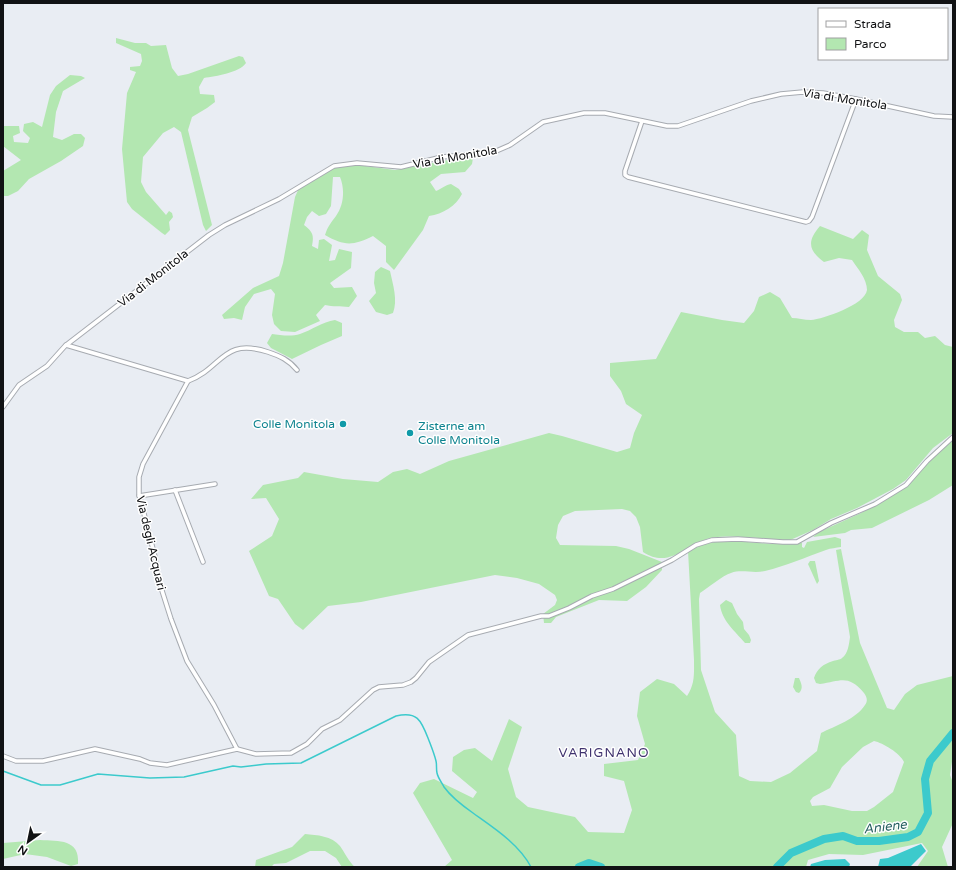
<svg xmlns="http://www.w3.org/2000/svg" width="956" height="870" viewBox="0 0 956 870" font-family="'Varela Round',sans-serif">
	<rect width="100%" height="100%" fill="#e9edf3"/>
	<g fill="#b3e7b1" fill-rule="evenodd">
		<path d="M 116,38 L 135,43 L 146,43 L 151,46 L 166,45 L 172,68 L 178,76 L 188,74 L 239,56 L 243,57 L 246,63 C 239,73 216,76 204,78 L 199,87 L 200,94 L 214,95 L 215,102 L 207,108 L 192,117 L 188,130 L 212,225 L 206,231 L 203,225 L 181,132 L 174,127 L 163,133 L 143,157 L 141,182 L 146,192 L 166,215 L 169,211 L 172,213 L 173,217 L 169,222 L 170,230 L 165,235 L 162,233 L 132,209 L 127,202 L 122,149 L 127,93 L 136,72 L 130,70 L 130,67 L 140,66 L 142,61 L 141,54 L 116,43 Z"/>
		<polygon points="70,75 81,76 85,78 63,91 56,112 53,137 62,140 74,134 81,134 85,138 83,146 61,161 29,179 18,191 8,196 3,196 3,171 21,160 3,146 3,126 19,126 20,133 13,136 14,142 28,143 30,138 23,131 24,124 33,122 42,127 50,95 56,86"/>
		<path d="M 473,158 L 472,164 L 465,172 L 441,174 L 430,182 L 436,191 C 441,189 445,185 451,184 L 459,189 L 462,194 C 456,206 443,214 429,216 L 423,230 L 394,270 L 386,262 L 386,246 L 373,236 C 353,246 344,246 325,235 C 328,226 330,224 336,216 C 344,205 345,189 340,177 L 333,177 L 331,206 L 326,214 L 319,216 L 312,211 L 307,217 L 304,225 C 313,232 314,235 312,246 L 318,249 L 319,240 L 324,239 L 332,245 L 329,261 L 335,260 L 339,249 L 352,252 L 351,268 L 330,283 L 334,288 L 352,287 L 357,296 L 349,307 C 340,306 333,307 325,305 L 316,315 L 320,321 L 295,332 L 281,331 L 274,324 L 272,315 L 275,294 L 271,289 L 254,294 L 245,307 L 242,320 L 234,318 L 224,319 L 222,315 L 253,288 L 279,276 L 283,263 L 295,197 L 299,188 L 327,171 L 338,167 L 358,165 L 395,170 L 448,160 Z"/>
		<path d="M 820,226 L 853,239 L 862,230 L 869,235 L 867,250 L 878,276 L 900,294 L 902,300 L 894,320 L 895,327 L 904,332 L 918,332 L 925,338 L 935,336 L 945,345 L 953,347 L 953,433 L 933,448 L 906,480 L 893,489 L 857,508 L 831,519 L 813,530 L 788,541 C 765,539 733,534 711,538 C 687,543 670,570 643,552 L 640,527 L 636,517 L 630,511 L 622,509 L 575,511 L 563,516 L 558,525 L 556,538 L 560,545 L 616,546 L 629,549 L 662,562 L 662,570 L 646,587 L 627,601 L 599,600 L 556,617 L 551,623 L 544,623 L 543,614 L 555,605 L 557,600 L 555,595 L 539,584 L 517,578 L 495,575 L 361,602 L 328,606 L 303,630 L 295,624 L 278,599 L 269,596 L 249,551 L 272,536 L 279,519 L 266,498 L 251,499 L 263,485 L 298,478 L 304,472 L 343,479 L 378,482 L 393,472 L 407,469 L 420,474 L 449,461 L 549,433 L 562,436 L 617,452 L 630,448 L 634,433 L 642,415 L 626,404 L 621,391 L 610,376 L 610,363 L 656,359 L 681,312 L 722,320 L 744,323 L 754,311 L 759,297 L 770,292 L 780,298 L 792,318 C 798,318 804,320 811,320 C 823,319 865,305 867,290 C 867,279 858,269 852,260 L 839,258 L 824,262 C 808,250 807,241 820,226 Z"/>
		<path d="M 381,267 L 390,271 C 393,285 398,300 393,313 L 387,315 L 376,312 L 369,301 L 376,293 L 374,283 L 375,272 Z"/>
		<path d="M 335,320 L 342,323 L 342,336 L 321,345 L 292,359 L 271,348 L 267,343 L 272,334 C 280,335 291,337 300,334 C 312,330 322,322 335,320 Z"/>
		<polygon points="953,439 953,485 929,500 872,528 851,530 845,533 813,537 819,532 861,513 907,487 928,462"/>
		<path d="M 835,537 L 841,539 L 841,547 C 836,548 831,548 826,550 C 806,557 786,566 765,571 C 753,574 742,569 731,573 C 723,575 708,588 700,593 L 699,599 L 701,670 L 715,712 L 736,735 L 739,776 L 750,781 L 771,782 L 790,773 L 817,751 L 821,733 C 835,726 856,719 865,705 C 868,701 867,697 864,693 C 848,674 841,681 820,684 L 816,683 L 814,678 C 817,669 823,664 833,661 C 835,660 840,660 842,658 C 848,654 849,644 850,637 L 836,550 L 841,549 L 860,643 L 887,708 L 894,710 L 905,694 L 917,685 L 953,676 L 953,755 L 950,775 L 953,783 L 953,823 L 942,847 L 948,867 L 917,867 L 928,851 L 922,843 L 863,855 L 829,854 L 808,860 L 806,867 L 444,867 L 452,860 L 413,793 L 420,783 L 434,779 L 473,798 L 477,792 L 452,771 L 453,757 L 464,750 L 475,748 L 492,761 L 509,719 L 522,727 L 508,769 L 516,797 L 528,807 L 575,817 L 588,832 L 624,833 L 632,810 L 624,781 L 604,776 L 604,764 L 638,760 L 645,744 L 637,716 L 640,692 L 657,679 L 674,684 L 687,696 C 695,684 694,674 694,660 L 688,551 C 720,535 737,542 771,544 C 780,544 790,543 799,542 L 802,543 L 802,547 L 804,548 L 807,542 ZM 874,741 C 883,743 900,753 904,762 L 893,792 L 874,807 L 867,811 L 852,811 L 824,805 L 812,806 L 810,801 L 813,797 L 830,788 L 842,767 L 863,747 Z"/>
		<polygon points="810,561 815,561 819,581 817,584 808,564"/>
		<path d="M 726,600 L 732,603 L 737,614 L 743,622 L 744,629 L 749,635 L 751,640 L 750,643 L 745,643 C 735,631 722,621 720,605 Z"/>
		<path d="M 795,678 L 799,678 C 801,683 804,688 799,693 L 796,692 L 793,687 Z"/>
		<path d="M 305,834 C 317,835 332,836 340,846 C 345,853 349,862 355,867 L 342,867 L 336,858 L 325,851 L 310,851 L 286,863 L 274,864 L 271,867 L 255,867 L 256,860 L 292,847 Z"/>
		<path d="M 40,840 C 59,841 80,839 78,864 L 71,866 L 47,857 L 25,854 L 3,859 L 3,843 Z"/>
	</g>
	<g fill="#3ccacc">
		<polygon points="921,844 926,851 910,867 878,867 880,859 888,858"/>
		<polygon points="845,859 850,864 849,867 810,867 811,864 825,860"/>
	</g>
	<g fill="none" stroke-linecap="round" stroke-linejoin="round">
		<path stroke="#3ccacc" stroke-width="1.5" d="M 3,771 L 41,785 L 60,785 L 98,774 L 150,778 L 184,777 L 233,766 L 241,767 L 266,764 L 301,763 L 396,716 C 417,711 421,720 428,738 C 431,746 434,753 436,761 C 437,765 436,769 437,773 C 438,778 442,783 444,787 C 452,798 463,806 473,813 C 494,828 519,844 531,867"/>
		<g stroke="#3ccacc" stroke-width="8">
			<polyline points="579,867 589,863 601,867"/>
			<polyline points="777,867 791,853 824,839 843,836 857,841 879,841 908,837 918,832 928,813 925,779 930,761 953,733"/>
		</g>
		<g stroke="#a7abb1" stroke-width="5.5">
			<g id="street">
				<polyline points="642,121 625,171 625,175 628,177 806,222 809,221 812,217 856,99"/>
				<path d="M 66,345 L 188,381 C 223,368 222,337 268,352 C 280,356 289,360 297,370"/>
				<polyline points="188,381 143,464 139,477 139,494 155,557 158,578 171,619 187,661 214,705 237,749"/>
				<polyline points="3,407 19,385 47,366 65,346 209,235 225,225 279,199 334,166 357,163 401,167 442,157 494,152 510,145 543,122 584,113 605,113 667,126 678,126 751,101 781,94 803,92 823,93 856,99 934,116 953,117"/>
				<polyline points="175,490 203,562"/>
				<polyline points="139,496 215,484"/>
				<polyline points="3,756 16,761 43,761 95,749 140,759 150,763 167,765 237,749 256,754 291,753 307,744 322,729 340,720 373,690 379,687 403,685 411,682 416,678 429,662 468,635 541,616 549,616 569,608 592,596 613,589 672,560 696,545 712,540 738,539 783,542 797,542 831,523 875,504 906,485 927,461 953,437"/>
			</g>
		</g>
		<use href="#street" stroke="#fff" stroke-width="3.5"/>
	</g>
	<g fill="#0f9aa8" stroke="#fff" stroke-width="1.5">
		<circle cx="343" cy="424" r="4"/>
		<circle cx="410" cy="433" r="4"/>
	</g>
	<g text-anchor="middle" stroke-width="3" stroke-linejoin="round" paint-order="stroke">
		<g font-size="12" fill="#111214" stroke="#fff">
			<text transform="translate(845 99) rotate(9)" y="4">Via di Monitola</text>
			<text transform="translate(455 157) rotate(-10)" y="4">Via di Monitola</text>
			<text transform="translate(153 278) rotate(-38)" y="4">Via di Monitola</text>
			<text transform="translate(151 543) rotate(77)" y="4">Via degli Acquari</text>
		</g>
		<g font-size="12" fill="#0d838f" stroke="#fff" text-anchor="end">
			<text x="335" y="428">Colle Monitola</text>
			<text x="418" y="430" text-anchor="start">Zisterne am<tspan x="418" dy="14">Colle Monitola</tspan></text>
		</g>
		<g font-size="13" letter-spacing="1" fill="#3f326e" stroke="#fff">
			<text x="604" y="757">VARIGNANO</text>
		</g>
		<g font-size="13" font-style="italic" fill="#296262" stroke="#fff">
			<text transform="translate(885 826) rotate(-7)" y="5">Aniene</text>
		</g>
	</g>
	<rect width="956" height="870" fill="none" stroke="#111214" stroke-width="8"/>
	<rect x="818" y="8" width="130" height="52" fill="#ffffff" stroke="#a0a0a1"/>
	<rect x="826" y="21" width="20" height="6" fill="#ffffff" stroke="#a0a0a1"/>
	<text x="854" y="28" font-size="12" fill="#111214">Strada</text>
	<rect x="826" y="38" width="20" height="12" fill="#b3e7b1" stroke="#a0a0a1"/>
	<text x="854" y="48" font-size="12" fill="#111214">Parco</text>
	<g transform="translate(28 842) rotate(213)" stroke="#ffffff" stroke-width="3" paint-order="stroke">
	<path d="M0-3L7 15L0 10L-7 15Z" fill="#111214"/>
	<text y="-6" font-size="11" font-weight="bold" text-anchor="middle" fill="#111214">N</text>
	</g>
</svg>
